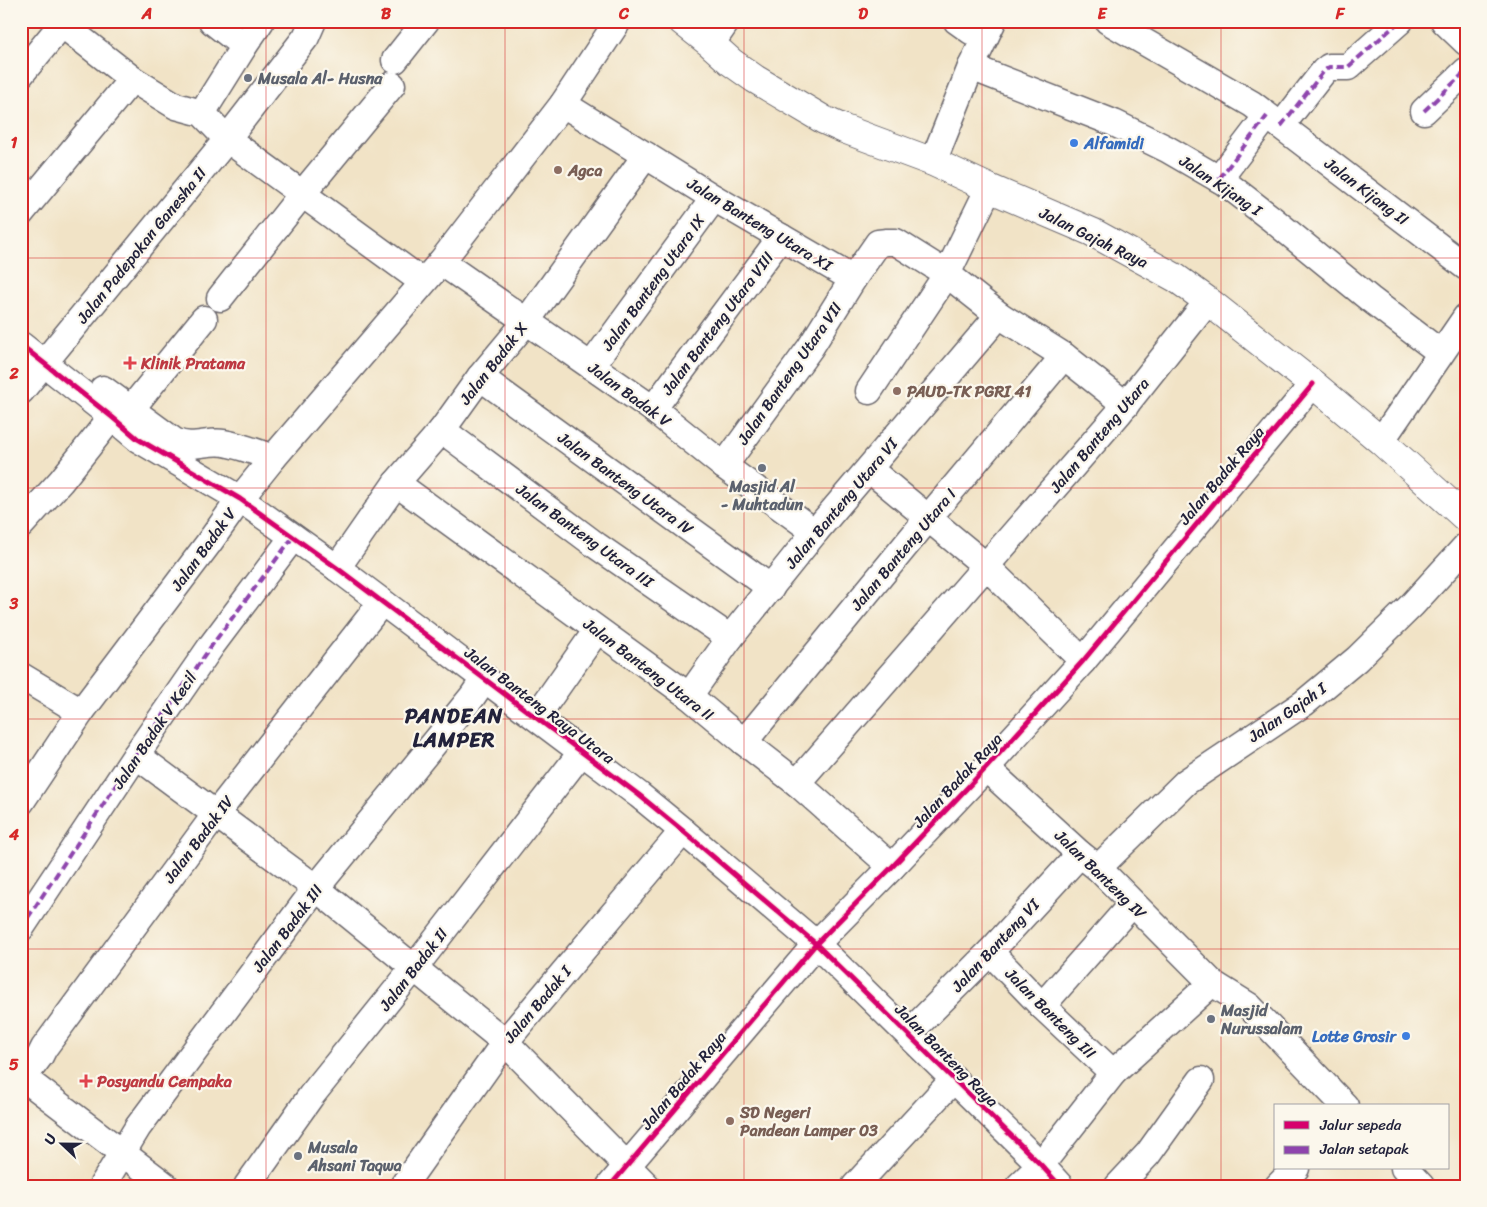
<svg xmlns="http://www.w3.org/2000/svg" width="1487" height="1207" viewBox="0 0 1487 1207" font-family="Sriracha,sans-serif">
	<rect width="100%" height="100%" fill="#fbf7ec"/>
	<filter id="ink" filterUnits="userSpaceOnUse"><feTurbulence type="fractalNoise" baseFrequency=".02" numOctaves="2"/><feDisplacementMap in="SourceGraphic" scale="10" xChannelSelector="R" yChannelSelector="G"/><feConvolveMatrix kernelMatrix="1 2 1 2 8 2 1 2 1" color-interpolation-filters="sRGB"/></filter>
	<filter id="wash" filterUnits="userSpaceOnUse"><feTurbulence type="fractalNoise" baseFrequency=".0096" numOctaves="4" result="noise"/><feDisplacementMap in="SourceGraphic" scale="20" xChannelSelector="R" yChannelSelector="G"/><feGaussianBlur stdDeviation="1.12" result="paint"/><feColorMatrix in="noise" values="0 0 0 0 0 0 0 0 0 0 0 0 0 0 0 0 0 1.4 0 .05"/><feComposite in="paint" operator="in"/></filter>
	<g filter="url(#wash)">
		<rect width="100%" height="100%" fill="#f1e3c6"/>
	</g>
	<g filter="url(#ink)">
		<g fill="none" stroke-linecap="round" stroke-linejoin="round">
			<g stroke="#6a666c" stroke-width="29">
				<g id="minor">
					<polyline points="58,21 132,79 176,106 202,113 227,139 423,282"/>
					<polyline points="212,21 244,46"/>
					<polyline points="957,21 971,31 985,37"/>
					<polyline points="1108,21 1252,104 1466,267"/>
					<polyline points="1444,21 1466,42"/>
					<polyline points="711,44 727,21"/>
					<polyline points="395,60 426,21"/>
					<polyline points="971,67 1114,123 1167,149 1224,182 1272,219 1370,299 1441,353"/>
					<polyline points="21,74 62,24"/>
					<polyline points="563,104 714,198 853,279 878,243 887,242 896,242 947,274 999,315 1064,356 1126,405"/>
					<polyline points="1424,111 1466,71"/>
					<polyline points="202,113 244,46 261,21"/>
					<polyline points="1281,126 1324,71 1329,67 1348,67 1400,21"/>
					<polyline points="933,162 971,67 993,21"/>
					<polyline points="1219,179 1267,116"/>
					<polyline points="21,213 132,79"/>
					<polyline points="441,262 653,409 724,466 815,532"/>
					<polyline points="220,298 303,193 392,85"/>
					<polyline points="21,345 112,417 138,439 240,499 337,568 639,795 683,831 816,944 1041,1165 1060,1186"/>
					<polyline points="591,366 714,198"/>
					<polyline points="480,377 771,588"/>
					<path d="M 103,389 L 174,441 C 193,450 206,440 224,443 C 241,446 257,452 273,458"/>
					<polyline points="21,391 220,148 306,37 313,21"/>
					<polyline points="869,391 947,274 989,188"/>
					<polyline points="131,409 204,319"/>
					<polyline points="653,409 781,237"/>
					<polyline points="442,430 597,546 730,638"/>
					<polyline points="1381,441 1466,317"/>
					<polyline points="724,466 810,348 853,279"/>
					<polyline points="869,469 986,566 1083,661"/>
					<polyline points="396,483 689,696 744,742 797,783 892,867"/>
					<polyline points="21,525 61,481 122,404"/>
					<polyline points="337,568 396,483 442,430 480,377 526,322 646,155"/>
					<polyline points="21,676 81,712"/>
					<polyline points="689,696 730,638 815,532 999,315"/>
					<polyline points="536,717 597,630"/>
					<polyline points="744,742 929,517 1064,356"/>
					<polyline points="136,755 316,888 505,1042 647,1186"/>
					<polyline points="986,768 1080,854 1098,868 1212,983 1249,1006 1345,1106"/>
					<polyline points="797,783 1119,413 1208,301"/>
					<polyline points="21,802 81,712 208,544 240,499 273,458 441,262 563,104 618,21"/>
					<polyline points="1098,868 1186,782 1304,703 1357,659 1412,605 1466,546"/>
					<polyline points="21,928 136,755 212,645 293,537"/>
					<polyline points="990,952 1042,1006 1113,1073"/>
					<polyline points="1042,1006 1132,904"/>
					<polyline points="908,1034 990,952 1080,854"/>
					<polyline points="21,1076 166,1186"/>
					<polyline points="21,1081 40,1056 44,1048 216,814 382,602"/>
					<polyline points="1404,1168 1421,1186"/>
					<polyline points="102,1186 138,1127 316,888 472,697 485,678"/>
					<polyline points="247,1186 311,1096 414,968 581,753"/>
					<polyline points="403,1186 505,1042 683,831"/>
					<polyline points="610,1186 816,944 892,867 986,768 1083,661 1313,384"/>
					<polyline points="855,1186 953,1080"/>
					<polyline points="1019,1186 1041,1165 1113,1073 1212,983"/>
					<polyline points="1118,1186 1148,1154 1201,1080"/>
					<polyline points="1278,1186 1296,1168"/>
				</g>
			</g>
			<g stroke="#6a666c" stroke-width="30">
				<polyline id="major" points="682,21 711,44 731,62 755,79 824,120 844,129 933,162 989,188 1092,232 1176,278 1208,301 1313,384 1381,441 1466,518"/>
			</g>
			<use href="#minor" stroke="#fff" stroke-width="26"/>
			<use href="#major" stroke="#fff" stroke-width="28"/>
			<g stroke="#8e44ad" stroke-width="4" stroke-dasharray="8 4" stroke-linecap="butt">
				<polyline points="1424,111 1466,71"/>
				<polyline points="1281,126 1324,71 1329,67 1348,67 1400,21"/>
				<polyline points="1219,179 1267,116"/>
				<polyline points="21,928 136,755 212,645 293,537"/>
			</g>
			<g stroke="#fbf7ec" stroke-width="8">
				<g id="cycleway">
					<polyline points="21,345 112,417 138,439 240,499 337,568 639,795 683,831 816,944 1041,1165 1060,1186"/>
					<polyline points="610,1186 816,944 892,867 986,768 1083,661 1313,384"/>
				</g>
			</g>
			<use href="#cycleway" stroke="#d6006c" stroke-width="5"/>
		</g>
	</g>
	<path fill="none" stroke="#d62828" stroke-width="1" stroke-opacity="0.55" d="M 266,21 L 266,1186M 505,21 L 505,1186M 744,21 L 744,1186M 982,21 L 982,1186M 1221,21 L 1221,1186M 21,258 L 1466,258M 21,488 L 1466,488M 21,719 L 1466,719M 21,949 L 1466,949"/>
	<g fill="#6b7280" stroke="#fbf7ec" stroke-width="2">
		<circle cx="248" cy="78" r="5"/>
		<circle cx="762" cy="468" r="5"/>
		<circle cx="1211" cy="1019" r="5"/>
		<circle cx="298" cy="1156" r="5"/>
	</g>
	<g fill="#3f7fe0" stroke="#fbf7ec" stroke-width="2">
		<circle cx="1074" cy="143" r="5"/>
		<circle cx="1406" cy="1036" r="5"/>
	</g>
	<g fill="#8d6e63" stroke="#fbf7ec" stroke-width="2">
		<circle cx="558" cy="170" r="5"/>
		<circle cx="897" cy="391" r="5"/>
		<circle cx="730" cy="1121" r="5"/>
	</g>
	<g fill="#e0444e" stroke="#fbf7ec" stroke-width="2">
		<path d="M127.5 355.5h5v5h5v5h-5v5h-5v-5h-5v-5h5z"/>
		<path d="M83.5 1073.5h5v5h5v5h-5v5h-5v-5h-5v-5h5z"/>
	</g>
	<g text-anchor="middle" stroke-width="4.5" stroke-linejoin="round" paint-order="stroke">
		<g font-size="16" font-weight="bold" fill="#5b616d" stroke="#fbf7ec" text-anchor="start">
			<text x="258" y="84">Musala Al- Husna</text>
			<text x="762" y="492" text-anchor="middle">Masjid Al<tspan x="762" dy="18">- Muhtadun</tspan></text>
			<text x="1221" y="1016">Masjid<tspan x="1221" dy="18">Nurussalam</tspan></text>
			<text x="308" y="1153">Musala<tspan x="308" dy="18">Ahsani Taqwa</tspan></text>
		</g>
		<g font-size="16" font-weight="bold" fill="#366cbe" stroke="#fbf7ec" text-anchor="start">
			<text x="1084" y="149">Alfamidi</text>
			<text x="1396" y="1042" text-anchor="end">Lotte Grosir</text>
		</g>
		<g font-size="16" font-weight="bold" fill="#785e54" stroke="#fbf7ec" text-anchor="start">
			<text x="568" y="176">Agca</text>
			<text x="907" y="397">PAUD-TK PGRI 41</text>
			<text x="740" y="1118">SD Negeri<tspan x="740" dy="18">Pandean Lamper 03</tspan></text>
		</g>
		<g font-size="16" fill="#22223b" stroke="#fbf7ec">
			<text transform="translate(1221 185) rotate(34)" y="6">Jalan Kijang I</text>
			<text transform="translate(1367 191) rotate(37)" y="6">Jalan Kijang II</text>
			<text transform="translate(760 224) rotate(31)" y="6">Jalan Banteng Utara XI</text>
			<text transform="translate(1094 237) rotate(26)" y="6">Jalan Gajah Raya</text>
			<text transform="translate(141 245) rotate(-51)" y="6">Jalan Padepokan Ganesha II</text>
			<text transform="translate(653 282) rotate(-54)" y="6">Jalan Banteng Utara IX</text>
			<text transform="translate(717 323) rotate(-53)" y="6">Jalan Banteng Utara VIII</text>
			<text transform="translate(493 363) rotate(-52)" y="6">Jalan Badak X</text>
			<text transform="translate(789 373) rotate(-55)" y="6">Jalan Banteng Utara VII</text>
			<text transform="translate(630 394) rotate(36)" y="6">Jalan Badak V</text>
			<text transform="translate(1099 435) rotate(-50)" y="6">Jalan Banteng Utara</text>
			<text transform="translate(1221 475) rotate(-50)" y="6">Jalan Badak Raya</text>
			<text transform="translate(626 483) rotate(36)" y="6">Jalan Banteng Utara IV</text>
			<text transform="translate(841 503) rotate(-50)" y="6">Jalan Banteng Utara VI</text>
			<text transform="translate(585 535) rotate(36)" y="6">Jalan Banteng Utara III</text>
			<text transform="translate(203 549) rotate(-54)" y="6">Jalan Badak V</text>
			<text transform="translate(903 549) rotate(-50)" y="6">Jalan Banteng Utara I</text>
			<text transform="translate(649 669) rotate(37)" y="6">Jalan Banteng Utara II</text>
			<text transform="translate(540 705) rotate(37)" y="6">Jalan Banteng Raya Utara</text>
			<text transform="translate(1287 712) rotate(-35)" y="6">Jalan Gajah I</text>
			<text transform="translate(154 730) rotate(-56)" y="6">Jalan Badak V Kecil</text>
			<text transform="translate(957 780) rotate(-47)" y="6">Jalan Badak Raya</text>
			<text transform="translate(198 839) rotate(-53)" y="6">Jalan Badak IV</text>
			<text transform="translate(1101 874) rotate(44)" y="6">Jalan Banteng IV</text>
			<text transform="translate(287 928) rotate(-53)" y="6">Jalan Badak III</text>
			<text transform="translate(995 945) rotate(-47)" y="6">Jalan Banteng VI</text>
			<text transform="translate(413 969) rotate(-52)" y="6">Jalan Badak II</text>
			<text transform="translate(537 1004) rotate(-50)" y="6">Jalan Badak I</text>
			<text transform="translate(1051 1013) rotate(45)" y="6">Jalan Banteng III</text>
			<text transform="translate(947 1055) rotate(45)" y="6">Jalan Banteng Raya</text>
			<text transform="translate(683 1080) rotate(-50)" y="6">Jalan Badak Raya</text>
		</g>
		<g font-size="16" font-weight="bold" fill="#be3a42" stroke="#fbf7ec" text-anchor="start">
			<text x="141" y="369">Klinik Pratama</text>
			<text x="97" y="1087">Posyandu Cempaka</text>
		</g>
		<g font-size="21" font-weight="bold" letter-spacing="1" fill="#22223b" stroke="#fbf7ec">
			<text x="454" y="723">PANDEAN<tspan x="454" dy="24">LAMPER</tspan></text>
		</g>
	</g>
	<rect width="1487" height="1207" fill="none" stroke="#fbf7ec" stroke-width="55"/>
	<rect x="1274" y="1104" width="175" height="65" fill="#fbf7ec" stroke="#a4a2a5"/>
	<rect x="1284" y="1121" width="25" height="8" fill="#d6006c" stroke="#a4a2a5"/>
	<text x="1320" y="1130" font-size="15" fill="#22223b">Jalur sepeda</text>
	<rect x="1284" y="1146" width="25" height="8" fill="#8e44ad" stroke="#a4a2a5"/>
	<text x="1320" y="1154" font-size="15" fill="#22223b">Jalan setapak</text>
	<g transform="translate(62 1144) rotate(292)" stroke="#fbf7ec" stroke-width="4" paint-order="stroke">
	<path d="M0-4L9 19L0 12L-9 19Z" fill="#22223b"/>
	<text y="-8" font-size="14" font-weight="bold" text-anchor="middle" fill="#22223b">U</text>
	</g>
	<rect x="28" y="28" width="1432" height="1152" fill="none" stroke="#d62828" stroke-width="2"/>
	<g font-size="16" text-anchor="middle" font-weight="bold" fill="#d62828">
		<text x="147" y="19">A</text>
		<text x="386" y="19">B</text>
		<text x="624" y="19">C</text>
		<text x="863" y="19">D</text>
		<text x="1102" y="19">E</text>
		<text x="1340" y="19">F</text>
		<text x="14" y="148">1</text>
		<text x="14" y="379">2</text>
		<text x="14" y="609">3</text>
		<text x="14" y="840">4</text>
		<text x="14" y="1070">5</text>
	</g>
</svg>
